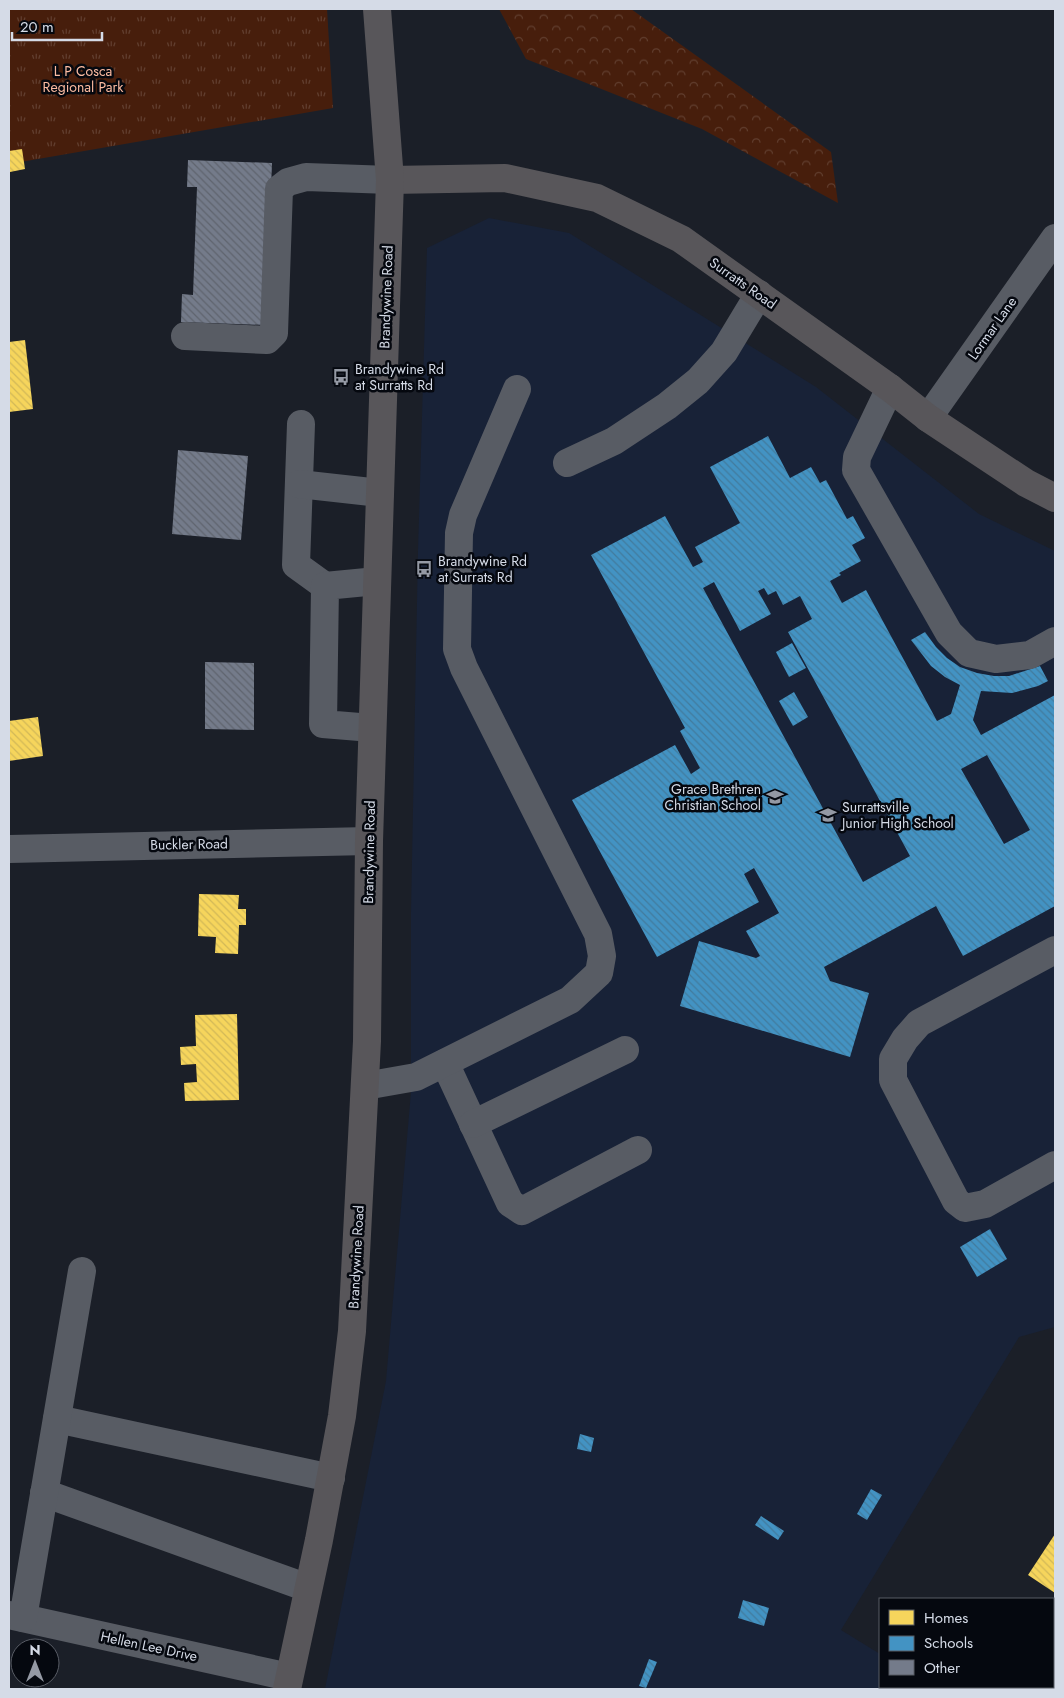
<svg xmlns="http://www.w3.org/2000/svg" width="1064" height="1698" viewBox="0 0 1064 1698" font-family="Jost,sans-serif">
	<defs>
		<pattern id="forest-crowns" width="20" height="18" patternUnits="userSpaceOnUse" patternTransform="scale(1.25)"><rect width="20" height="18" fill="#471e0c"/><path d="M2 6a3 3 0 1 1 6 0M12 15a3 3 0 1 1 6 0" fill="none" stroke="#613e2f"/></pattern>
		<pattern id="park-tufts" width="24" height="20" patternUnits="userSpaceOnUse" patternTransform="scale(1.25)"><rect width="24" height="20" fill="#471e0c"/><path d="M3 7l-1-3M5 7V3M7 7l1-3M15 17l-1-3M17 17v-4M19 17l1-3" fill="none" stroke="#613e2f"/></pattern>
		<pattern id="homes-back-hatch" width="6" height="6" patternUnits="userSpaceOnUse" patternTransform="scale(1.25)"><rect width="6" height="6" fill="#f6d55c"/><path d="M-1 5l2 2M0 0l6 6M5-1l2 2" fill="none" stroke="#d2b857"/></pattern>
		<pattern id="schools-back-hatch" width="6" height="6" patternUnits="userSpaceOnUse" patternTransform="scale(1.25)"><rect width="6" height="6" fill="#4393c3"/><path d="M-1 5l2 2M0 0l6 6M5-1l2 2" fill="none" stroke="#427b9d"/></pattern>
		<pattern id="building-back-hatch" width="6" height="6" patternUnits="userSpaceOnUse" patternTransform="scale(1.25)"><rect width="6" height="6" fill="#747b8a"/><path d="M-1 5l2 2M0 0l6 6M5-1l2 2" fill="none" stroke="#5f646e"/></pattern>
	</defs>
	<rect width="100%" height="100%" fill="#1b1f28"/>
	<polygon fill="#182237" points="489,218 569,233 816,387 979,514 1055,551 1055,1327 1019,1337 841,1630 880,1654 880,1687 933,1687 937,1689 325,1689 386,1381 411,1092 411,912 418,551 427,248"/>
	<polygon fill="url(#forest-crowns)" points="499,9 631,9 831,152 838,203 702,129 526,59"/>
	<polygon fill="url(#park-tufts)" points="9,9 327,9 333,108 9,164"/>
	<g fill="url(#homes-back-hatch)">
		<polygon points="22,149 25,169 10,172 9,151"/>
		<polygon points="25,340 33,409 9,412 9,342"/>
		<polygon points="38,717 43,756 9,761 9,721"/>
		<polygon points="199,894 239,895 238,909 246,909 246,925 239,925 238,954 215,953 216,937 198,936"/>
		<polygon points="237,1014 239,1100 185,1101 184,1083 197,1082 196,1064 181,1065 180,1047 196,1046 195,1015"/>
		<polygon points="1055,1534 1055,1593 1028,1575"/>
		<polygon points="1053,1621 1055,1621 1055,1689 1009,1689 1010,1687 1053,1687"/>
	</g>
	<g fill="url(#schools-back-hatch)" fill-rule="evenodd">
		<path d="M 768,436 L 790,478 L 811,467 L 820,483 L 826,480 L 847,519 L 853,516 L 865,538 L 852,545 L 861,561 L 839,573 L 841,575 L 830,581 L 842,603 L 866,590 L 937,721 L 951,714 L 960,685 L 945,677 L 931,666 L 911,640 L 925,632 L 936,647 L 947,658 L 960,667 L 977,673 L 994,676 L 1009,676 L 1040,666 L 1048,681 L 1038,686 L 1012,693 L 981,691 L 973,720 L 981,735 L 1055,695 L 1055,906 L 963,956 L 936,906 L 824,967 L 830,981 L 869,993 L 850,1057 L 680,1006 L 699,941 L 756,958 L 760,956 L 746,931 L 779,913 L 754,868 L 744,874 L 759,902 L 657,957 L 572,800 L 675,745 L 691,774 L 700,768 L 680,731 L 685,728 L 591,555 L 665,516 L 693,567 L 703,562 L 695,547 L 740,523 L 710,467 ZM 714,582 L 740,631 L 771,614 L 758,591 L 764,588 L 768,595 L 776,591 L 783,605 L 800,596 L 812,619 L 788,632 L 910,856 L 863,882 L 703,588 ZM 987,755 L 1030,830 L 1004,844 L 961,769 Z"/>
		<polygon points="792,643 806,668 789,677 776,652"/>
		<polygon points="794,692 808,717 793,726 779,701"/>
		<polygon points="990,1229 1007,1259 977,1277 960,1247"/>
		<polygon points="580,1434 594,1438 591,1452 577,1449"/>
		<polygon points="871,1489 882,1495 867,1520 857,1514"/>
		<polygon points="761,1516 784,1531 778,1540 755,1525"/>
		<polygon points="743,1600 769,1608 764,1626 738,1618"/>
		<polygon points="649,1659 657,1662 646,1688 639,1686"/>
	</g>
	<g fill="url(#building-back-hatch)">
		<polygon points="188,160 272,163 266,325 181,322 182,294 193,295 197,187 187,187"/>
		<polygon points="178,450 248,456 241,540 172,534"/>
		<polygon points="205,662 254,663 254,730 205,729"/>
	</g>
	<g fill="none" stroke-linecap="round" stroke-linejoin="round">
		<g stroke="#585c64" stroke-width="28">
			<polyline points="185,336 267,340 274,333 279,189 288,182 306,177 390,180"/>
			<polyline points="890,388 857,457 856,470 949,633 969,653 996,659 1030,655 1055,641"/>
			<polyline points="928,418 1055,238"/>
			<polyline points="301,424 296,565 325,586"/>
			<polyline points="567,463 614,441 667,406 698,381 724,352 759,294"/>
			<polyline points="299,484 380,493"/>
			<polyline points="372,728 323,724 325,586 377,581"/>
			<polyline points="9,849 369,841"/>
			<polyline points="1055,950 919,1023 905,1039 893,1059 893,1080 956,1201 965,1208 985,1204 1055,1165"/>
			<polyline points="445,1063 510,1203 522,1211 638,1150"/>
			<polyline points="365,1086 416,1077 570,1000 599,973 602,956 598,934 464,668 457,649 459,533 463,515 517,389"/>
			<polyline points="473,1124 625,1050"/>
			<polyline points="57,1419 331,1478"/>
			<polyline points="44,1493 308,1588"/>
			<polyline points="9,1615 289,1677"/>
			<polyline points="23,1618 82,1271"/>
		</g>
		<g stroke="#58565a" stroke-width="28">
			<polyline points="390,180 505,178 597,198 681,239 890,388 928,418 1026,483 1055,498"/>
			<polyline points="287,1689 319,1540 342,1416 352,1331 367,1041 369,841 390,180 377,9"/>
		</g>
	</g>
	<defs>
		<g id="bus-bare" transform="scale(1.35)"><path d="M-5-6H5V4H4V6H2V4H-2V6H-4V4H-5ZM-3.5-4V0h7V-4ZM-3.5 1.2v1.5H-2V1.2ZM2 1.2v1.5H3.5V1.2Z" fill="#9499a4" stroke="#05080f" stroke-width="2.5" paint-order="stroke"/></g>
		<g id="school-bare" transform="scale(1.35)"><path d="M0-5L7-2L0 1L-7-2ZM-4 1L0 2.5L4 1V4Q0 6-4 4Z" fill="#9499a4" stroke="#05080f" stroke-width="2.5" paint-order="stroke"/></g>
	</defs>
	<g fill-rule="evenodd">
		<use href="#bus-bare" x="341" y="377"/>
		<use href="#bus-bare" x="424" y="569"/>
		<use href="#school-bare" x="775" y="797"/>
		<use href="#school-bare" x="828" y="815"/>
	</g>
	<g text-anchor="middle" stroke-width="5" stroke-linejoin="round" paint-order="stroke">
		<g font-size="14" fill="#fcbba1" stroke="#05080f">
			<text x="83" y="76">L P Cosca<tspan x="83" dy="16">Regional Park</tspan></text>
		</g>
		<g font-size="14" fill="#d5dbe7" stroke="#05080f">
			<text transform="translate(743 283) rotate(35)" y="5">Surratts Road</text>
			<text transform="translate(386 297) rotate(-88)" y="5">Brandywine Road</text>
			<text transform="translate(992 328) rotate(-55)" y="5">Lormar Lane</text>
			<text transform="translate(189 844) rotate(-1)" y="5">Buckler Road</text>
			<text transform="translate(369 852) rotate(-89)" y="5">Brandywine Road</text>
			<text transform="translate(356 1257) rotate(-87)" y="5">Brandywine Road</text>
			<text transform="translate(149 1646) rotate(12)" y="5">Hellen Lee Drive</text>
		</g>
		<g font-size="14" fill="#d5dbe7" stroke="#05080f" text-anchor="start">
			<text x="355" y="374">Brandywine Rd<tspan x="355" dy="16">at Surratts Rd</tspan></text>
			<text x="438" y="566">Brandywine Rd<tspan x="438" dy="16">at Surrats Rd</tspan></text>
			<text x="761" y="794" text-anchor="end">Grace Brethren<tspan x="761" dy="16">Christian School</tspan></text>
			<text x="842" y="812">Surrattsville<tspan x="842" dy="16">Junior High School</tspan></text>
		</g>
	</g>
	<rect width="1064" height="1698" fill="none" stroke="#d5dbe7" stroke-width="20"/>
	<rect x="879" y="1598" width="175" height="90" fill="#05080f" stroke="#585c65"/>
	<rect x="889" y="1610" width="25" height="15" fill="#f6d55c" stroke="#585c65"/>
	<text x="924" y="1623" font-size="15" fill="#d5dbe7">Homes</text>
	<rect x="889" y="1636" width="25" height="15" fill="#4393c3" stroke="#585c65"/>
	<text x="924" y="1648" font-size="15" fill="#d5dbe7">Schools</text>
	<rect x="889" y="1660" width="25" height="15" fill="#747b8a" stroke="#585c65"/>
	<text x="924" y="1673" font-size="15" fill="#d5dbe7">Other</text>
	<g transform="translate(35 1663)"><circle r="24" fill="#05080f" stroke="#585c65"/>
	<path d="M0-4L9 19L0 12L-9 19Z" fill="#9499a4"/>
	<text y="-8" font-size="14" font-weight="bold" text-anchor="middle" fill="#d5dbe7">N</text>
	</g>
	<path d="M12 32v8h90v-8" fill="none" stroke="#d5dbe7" stroke-width="2.5"/>
	<text x="20" y="32" font-size="15" fill="#d5dbe7" stroke="#05080f" stroke-width="4" paint-order="stroke">20 m</text>
</svg>
